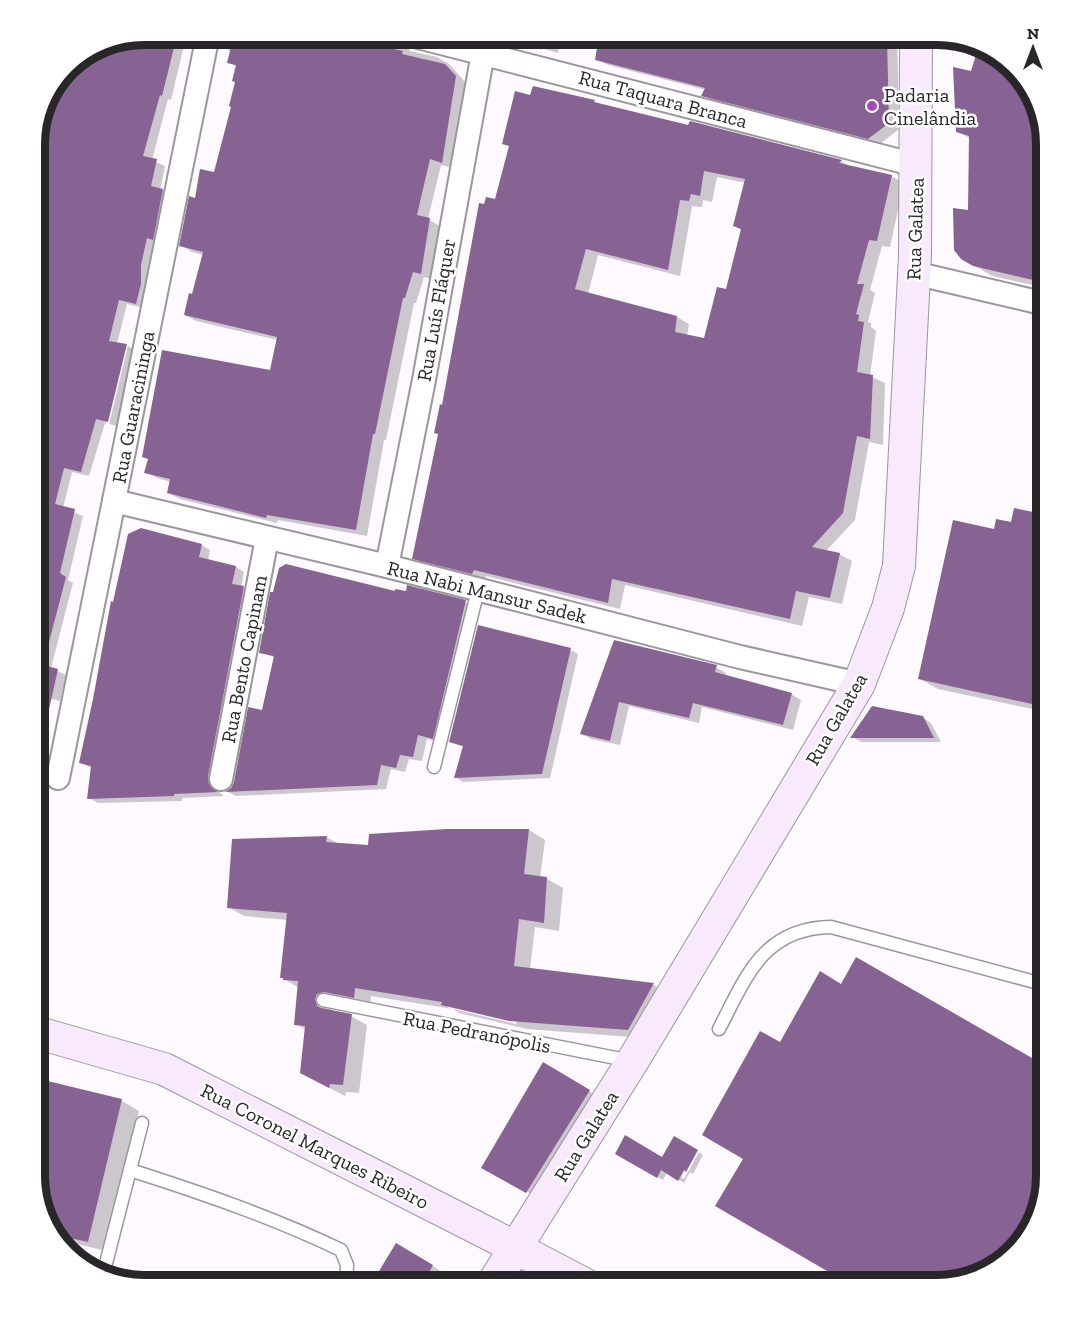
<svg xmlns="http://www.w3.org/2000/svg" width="1081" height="1320" viewBox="0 0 1081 1320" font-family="'Zilla Slab',serif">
	<rect width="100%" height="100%" fill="#fef9ff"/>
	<g fill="#0003" fill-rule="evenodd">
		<polygon points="144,34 193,35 189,42 185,41 171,100 168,99 152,160 165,166 160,190 171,195 144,308 127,304 117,344 127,346 125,346 106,423 105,423 89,476 72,472 63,508 83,516 68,580 73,583 51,668 66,675 60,701 49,698 39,752 37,751 35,778 35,137 44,103 47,104 50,90 72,62"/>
		<polygon points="230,35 328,35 390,50 392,35 410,35 407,45 410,51 437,57 449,64 466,83 453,168 441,165 428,219 440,226 432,279 424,277 416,303 414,303 386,440 384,440 367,536 278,520 277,523 180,499 169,493 171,482 157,478 146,472 149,459 271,372 278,340 196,321 185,315 193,296 204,255 192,252 181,245 196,200 215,174 233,107 237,67 229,62 231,52 227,49"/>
		<polygon points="527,35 561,35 558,53 537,47 526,41"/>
		<polygon points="571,35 897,35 899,129 880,144 714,101 703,95 706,90 608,65 597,59 600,40"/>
		<polygon points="980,46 991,49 1028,83 1046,144 1046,288 992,276 974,265 970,212 971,139 957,131"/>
		<path d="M 531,97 L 594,102 L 600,105 L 689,127 L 691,123 L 841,161 L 851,167 L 891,176 L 904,183 L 890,247 L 882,246 L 870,290 L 875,293 L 868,322 L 871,323 L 871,327 L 876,331 L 870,376 L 885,383 L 883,445 L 869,442 L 855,520 L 826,551 L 839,554 L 852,561 L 842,604 L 809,597 L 802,626 L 625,585 L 620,609 L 486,576 L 485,580 L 426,565 L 414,558 L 510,147 L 504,143 ZM 717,177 L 746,183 L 735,226 L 742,230 L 728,291 L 705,340 L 687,336 L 689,324 L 677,317 L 588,294 L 598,255 L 680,276 L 692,206 L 702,207 L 703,200 L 712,202 Z"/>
		<polygon points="128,346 134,350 116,426 109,424"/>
		<polygon points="1015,510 1038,515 1046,520 1046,712 938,689 920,679 995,531 1012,524"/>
		<polygon points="201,545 210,550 208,561 236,567 244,572 241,587 252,593 216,782 217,790 224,796 182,798 182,801 98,803 89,798 92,768 81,763"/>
		<polygon points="396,593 465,602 474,607 442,743 427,739 422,761 409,759 405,772 391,769 386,789 236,796 228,792 232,789 263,712 275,658 261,652"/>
		<polygon points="615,642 716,667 726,673 725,676 791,694 801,700 793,730 702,707 699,723 629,706 620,745 591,739 582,734"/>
		<polygon points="571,650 578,654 550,778 463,782 456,777 464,747 450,742"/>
		<polygon points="922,717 931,723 941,742 861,742 853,737"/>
		<path d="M 529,830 L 545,840 L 540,878 L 547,879 L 563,888 L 559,931 L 535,927 L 530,969 L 654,985 L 669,994 L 644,1038 L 527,1029 L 459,1013 L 453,1009 L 371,996 L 370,1006 L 331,1007 L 332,1011 L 351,1016 L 367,1025 L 359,1093 L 346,1092 L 345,1096 L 318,1082 L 306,1030 L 296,1024 L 299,988 L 281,977 L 288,920 L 244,916 L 228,907 L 326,837 L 339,844 L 369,847 ZM 445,1004 L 517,1021 L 516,1024 L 449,1008 Z"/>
		<polygon points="856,959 1046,1068 1046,1176 1032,1230 998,1267 745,1159"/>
		<polygon points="544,1064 602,1099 540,1199 483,1167"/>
		<polygon points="35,1080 122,1101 139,1111 106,1251 56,1239 53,1237 35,1176"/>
		<polygon points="696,1151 681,1177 684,1179 699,1152 703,1155 693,1174 690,1172 684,1183 667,1172 663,1180 617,1154 662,1159"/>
		<polygon points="397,1245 446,1274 439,1285 372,1285"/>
	</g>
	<g fill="#876393" fill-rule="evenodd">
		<polygon points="144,34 177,35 162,96 160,95 143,156 157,159 151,186 163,189 153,240 147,238 141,265 141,284 136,304 119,300 109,341 127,344 108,422 96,419 81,472 64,468 55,504 75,509 60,573 66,577 43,665 58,669 44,732 35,731 35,137 39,119 47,121 47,95 72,62"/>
		<polygon points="234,35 329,35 403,51 402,54 445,64 456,76 442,163 430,159 417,215 430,218 421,274 413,272 405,298 403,298 375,434 373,434 356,530 267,515 266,518 167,493 170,479 144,473 148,459 142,457 162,350 270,370 277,337 184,315 189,293 192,294 203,252 179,246 189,196 195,198 200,169 214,172 231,107 229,106 235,82 232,81 236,65 227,63"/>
		<polygon points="599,35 877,35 887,37 889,123 868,139 701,96 705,88 595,60"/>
		<polygon points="979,45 991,49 1028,83 1046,144 1046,283 973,266 961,259 954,250 953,208 968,210 969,136 956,132 953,67 971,71"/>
		<path d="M 533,86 L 595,100 L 594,102 L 688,125 L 690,121 L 842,160 L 839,163 L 892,175 L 877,241 L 869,240 L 857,284 L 864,284 L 856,314 L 859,315 L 858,321 L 864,322 L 857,372 L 873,375 L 870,439 L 857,436 L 843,513 L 812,547 L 840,553 L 830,598 L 796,591 L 790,619 L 612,579 L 608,603 L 474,570 L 472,574 L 412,559 L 438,434 L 434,433 L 440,404 L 442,405 L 479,203 L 484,204 L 486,197 L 495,199 L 509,146 L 502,144 L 515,91 L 530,95 ZM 704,171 L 745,179 L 733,226 L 741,229 L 726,289 L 717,287 L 704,338 L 675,332 L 677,316 L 575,289 L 586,249 L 668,270 L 680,200 L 689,201 L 691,194 L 700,196 Z"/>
		<polygon points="1014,508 1038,513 1037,519 1046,521 1046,707 918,679 953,520 994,529 996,519 1011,522"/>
		<polygon points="141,528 202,544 199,557 236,566 232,584 244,586 208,776 209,784 218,792 174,794 174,796 87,799 91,766 79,763 93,699 111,601 113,602 128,534"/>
		<polygon points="286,564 395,591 395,589 406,591 407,585 466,600 433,739 418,735 413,757 400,755 396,768 381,765 377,785 225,792 231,788 234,782 248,707 262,710 274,656 259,653 270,592 273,592 279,568"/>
		<polygon points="478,625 571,648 542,774 454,778 463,746 449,742"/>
		<polygon points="614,640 717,665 715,672 792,693 783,725 693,703 689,718 619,702 610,741 580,734"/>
		<polygon points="872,706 923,716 934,738 850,738"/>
		<polygon points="447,829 529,829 524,874 547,877 544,923 519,919 514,966 654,983 628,1030 509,1021 441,1005 442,1002 355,988 354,998 324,992 317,994 315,999 317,1006 321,1008 352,1014 343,1085 330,1084 329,1088 300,1073 305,1026 294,1025 298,981 283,980 283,978 280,978 287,913 227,908 232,839 327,836 326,842 368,845 369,834"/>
		<polygon points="856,957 1046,1066 1046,1176 1032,1230 998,1267 937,1286 853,1286 715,1206 743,1159 702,1135 760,1031 780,1042 820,971 841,984"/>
		<polygon points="543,1062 590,1090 526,1193 481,1168"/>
		<polygon points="35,1078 122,1099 88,1242 52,1234 34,1176"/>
		<polygon points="625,1135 662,1157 674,1136 698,1150 686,1172 684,1170 678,1181 661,1170 657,1178 615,1154"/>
		<polygon points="396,1243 433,1265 421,1286 370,1286"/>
	</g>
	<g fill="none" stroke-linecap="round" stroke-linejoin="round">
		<g stroke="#9b969d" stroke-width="15">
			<g id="lane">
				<polyline points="434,767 478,590"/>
				<polyline points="323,1000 631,1061"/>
				<path d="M 719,1029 C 746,977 763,928 831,927 L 1046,985"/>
				<path d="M 130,1170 C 202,1193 272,1217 341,1250 L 347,1265 L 346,1285"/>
				<polyline points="85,1267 159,1285"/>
				<polyline points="104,1271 142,1123"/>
				<polyline points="768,1283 773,1285"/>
			</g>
		</g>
		<g stroke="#9b969d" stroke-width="26">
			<g id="street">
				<polyline points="410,35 916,165"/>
				<polyline points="914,273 1046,304"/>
				<polyline points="114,501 387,566 740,657 859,684"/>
				<polyline points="387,566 424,380 483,53"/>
				<polyline points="58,778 208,35"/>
				<polyline points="221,779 267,538"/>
			</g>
		</g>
		<g stroke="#9b969d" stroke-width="34">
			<g id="secondary">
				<polyline points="35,1032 164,1069 493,1236 586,1285"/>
				<polyline points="492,1285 632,1062 859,684 888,608 899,566 915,256 916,35"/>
			</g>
		</g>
		<use href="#lane" stroke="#fff" stroke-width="12"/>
		<use href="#street" stroke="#fff" stroke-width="22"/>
		<use href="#secondary" stroke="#f8eafc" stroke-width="32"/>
	</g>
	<circle fill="#a14cba" stroke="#fff" stroke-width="2" cx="872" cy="106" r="6"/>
	<g text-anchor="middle" stroke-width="5" stroke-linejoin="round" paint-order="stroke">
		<g font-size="20" fill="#282629" stroke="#fff" text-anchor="start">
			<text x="884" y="102">Padaria<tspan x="884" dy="23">Cinelândia</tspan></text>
		</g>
		<g font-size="20" fill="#282629" stroke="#fff">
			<text transform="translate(663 99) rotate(15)" y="7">Rua Taquara Branca</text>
			<text transform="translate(915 229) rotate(-88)" y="7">Rua Galatea</text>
			<text transform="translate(436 310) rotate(-80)" y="7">Rua Luís Fláquer</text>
			<text transform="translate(133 407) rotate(-79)" y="7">Rua Guaracininga</text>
			<text transform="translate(487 592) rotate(14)" y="7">Rua Nabi Mansur Sadek</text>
			<text transform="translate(244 659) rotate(-79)" y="7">Rua Bento Capinam</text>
			<text transform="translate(836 719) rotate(-60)" y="7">Rua Galatea</text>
			<text transform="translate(477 1032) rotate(11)" y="7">Rua Pedranópolis</text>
			<text transform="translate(586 1136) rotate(-58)" y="7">Rua Galatea</text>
			<text transform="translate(315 1146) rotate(27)" y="7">Rua Coronel Marques Ribeiro</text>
		</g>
	</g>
	<path d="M0 0H1081V1320H0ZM144 45H937A99 99 0 0 1 1036 144V1176A99 99 0 0 1 937 1275H144A99 99 0 0 1 45 1176V144A99 99 0 0 1 144 45Z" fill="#fff" fill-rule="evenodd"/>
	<path fill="none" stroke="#282629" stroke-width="8" d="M144 45H937A99 99 0 0 1 1036 144V1176A99 99 0 0 1 937 1275H144A99 99 0 0 1 45 1176V144A99 99 0 0 1 144 45Z"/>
	<g transform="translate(1033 48)" stroke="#ffffff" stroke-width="4.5" paint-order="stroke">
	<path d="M0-4.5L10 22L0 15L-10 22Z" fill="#282629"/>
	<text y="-9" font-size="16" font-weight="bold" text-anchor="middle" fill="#282629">N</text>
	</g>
</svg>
